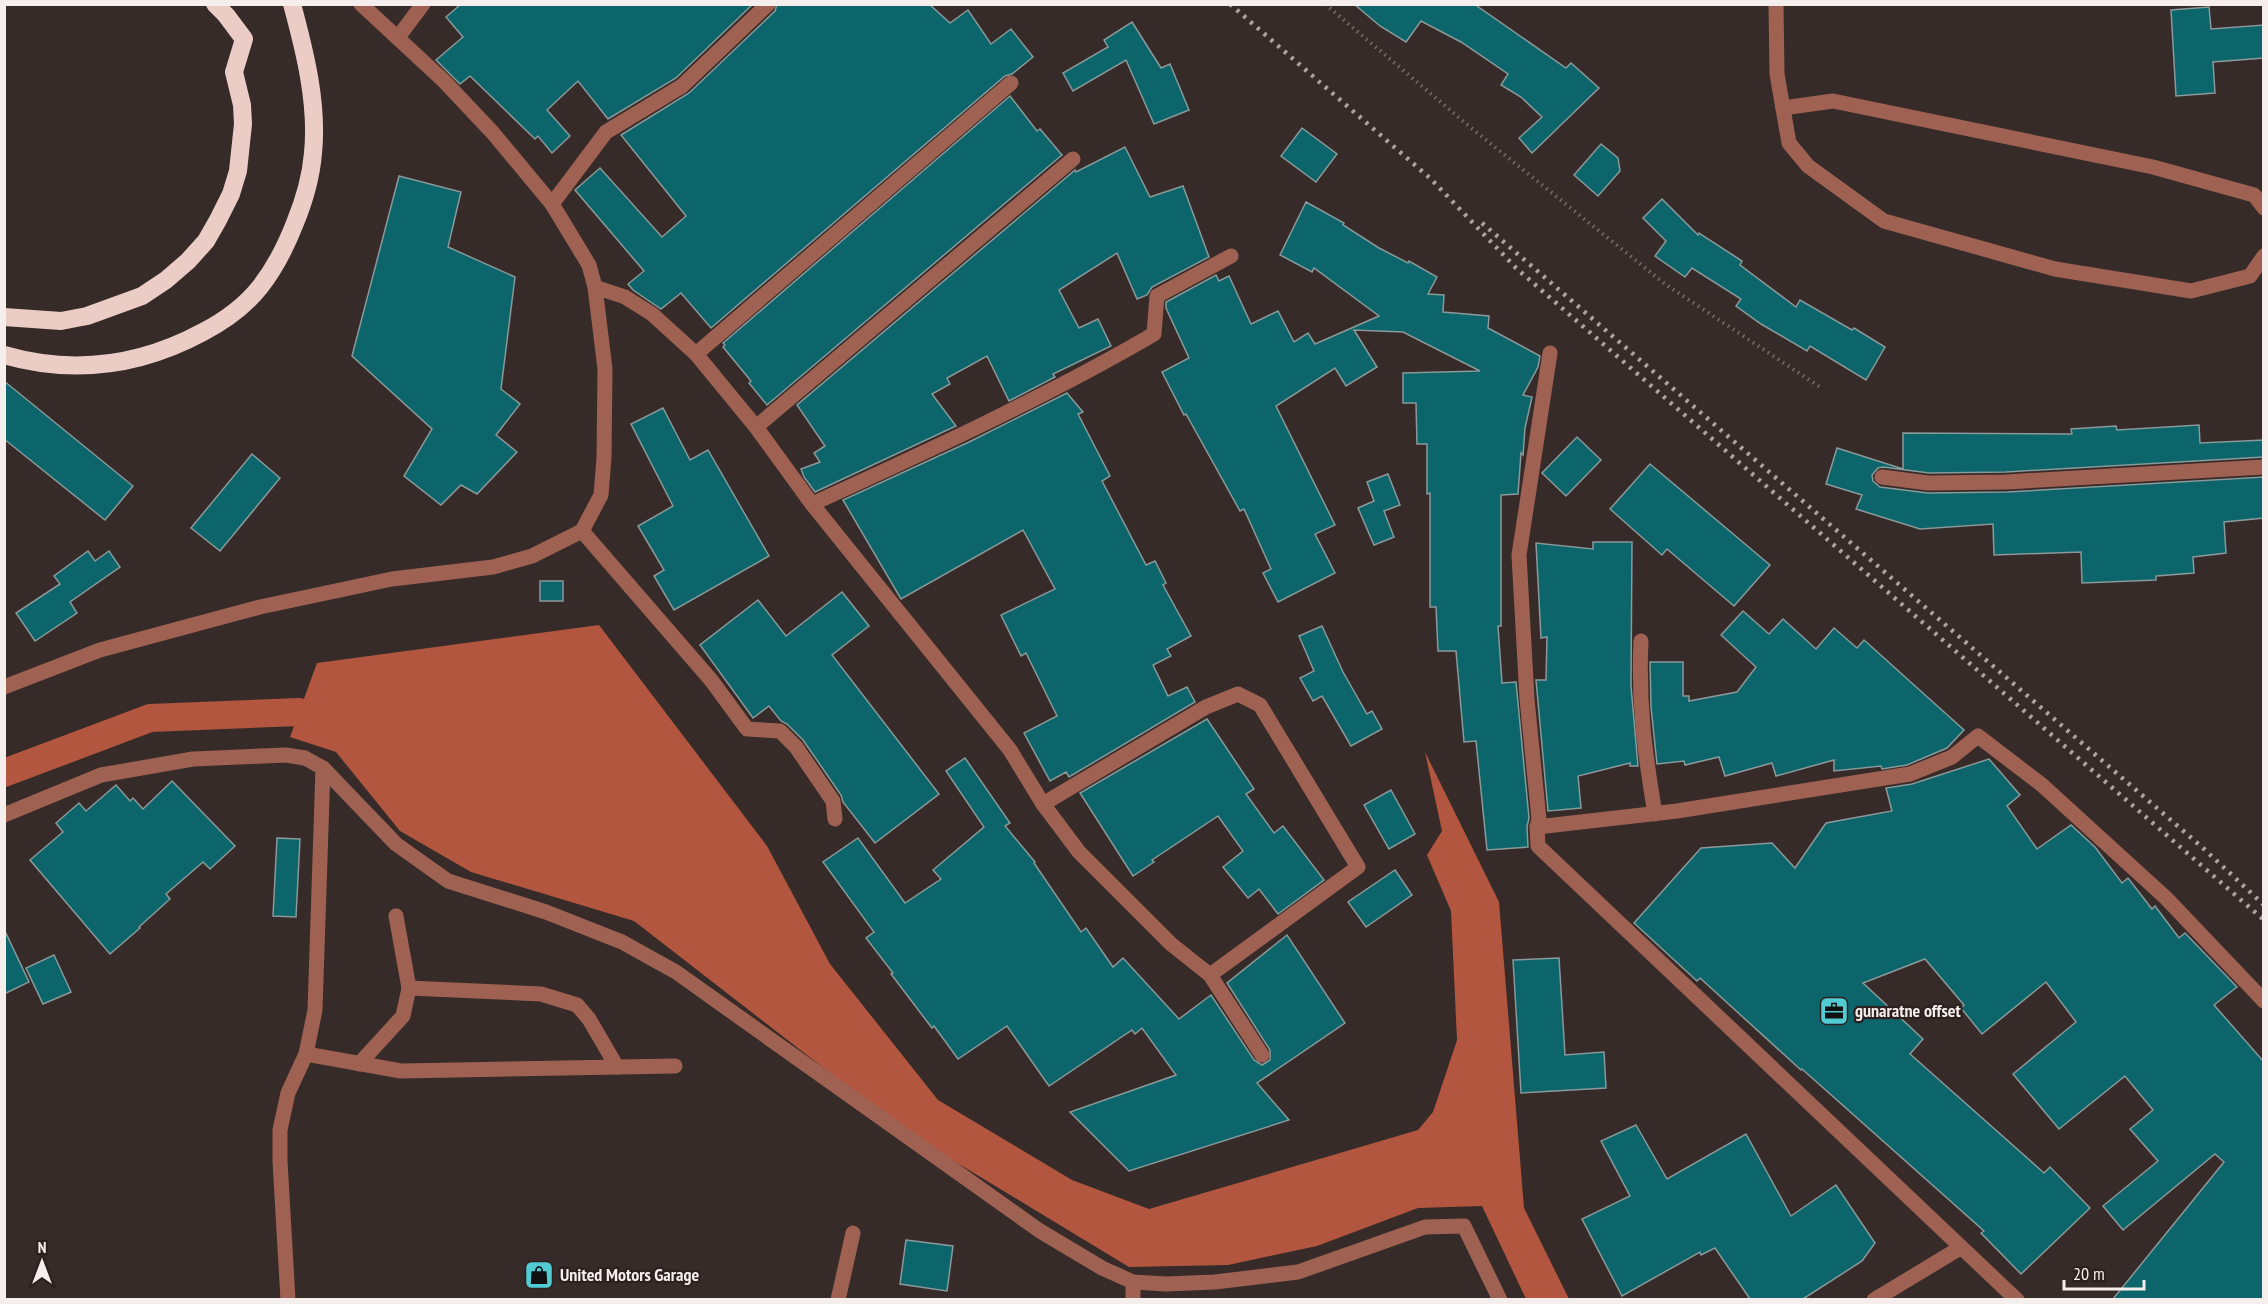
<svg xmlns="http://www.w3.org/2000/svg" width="2268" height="1304" viewBox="0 0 2268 1304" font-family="'PT Sans Narrow',sans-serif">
	<rect width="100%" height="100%" fill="#362b28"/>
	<polygon fill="#b3563f" points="599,625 767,846 830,964 938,1100 1072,1180 1149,1209 1418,1130 1433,1112 1457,1040 1451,911 1427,855 1442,831 1425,752 1499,902 1524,1208 1569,1299 1526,1299 1482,1206 1418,1208 1317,1246 1228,1265 1129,1267 906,1132 634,921 471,872 400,831 336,752 290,737 317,663"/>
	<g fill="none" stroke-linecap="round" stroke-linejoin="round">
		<polyline stroke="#b3563f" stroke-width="28" points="4,773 150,718 299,712"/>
	</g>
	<g fill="#0b656a" stroke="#8a999a" stroke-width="1.5">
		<polygon points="461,4 753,4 676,78 608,119 578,81 547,110 570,136 552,153 538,136 535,139 470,76 460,84 436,60 463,37 446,17"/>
		<polygon points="777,4 929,4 950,23 968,10 991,44 1011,29 1033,57 1012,74 1005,76 711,328 681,293 661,309 633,290 628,284 644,271 575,190 600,168 662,237 686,216 621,135 689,93 775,11"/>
		<polygon points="1354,4 1474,4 1566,68 1571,63 1599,88 1532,153 1519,138 1542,117 1521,97 1501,85 1508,74 1461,42 1421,21 1406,42 1380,26"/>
		<polygon points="2209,7 2211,29 2264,25 2264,58 2213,62 2215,93 2176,96 2171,10"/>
		<polygon points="1132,22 1161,68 1170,64 1189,110 1154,124 1126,60 1073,91 1063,73 1108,47 1104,40"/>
		<polygon points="1010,96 1037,131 1040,129 1062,155 767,405 749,383 751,381 723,347 725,345 723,343"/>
		<polygon points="1302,128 1337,154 1316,182 1281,156"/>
		<polygon points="1601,144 1618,158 1620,171 1598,196 1574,175"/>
		<polygon points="1125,147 1150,197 1183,186 1209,257 1152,287 1147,295 1137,299 1117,253 1059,290 1079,328 1098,319 1111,346 1053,374 1055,377 1009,401 987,356 947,378 950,384 932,394 956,426 815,492 804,477 801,469 820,462 814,453 825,446 797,405 1075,170 1076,172"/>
		<polygon points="399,176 461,192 448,247 515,277 501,389 520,404 496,435 517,452 477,494 461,485 441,505 404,476 432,429 352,356"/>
		<polygon points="1662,199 1698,235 1699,233 1742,261 1740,265 1796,307 1800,300 1852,330 1854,328 1885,347 1866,380 1810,346 1807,351 1761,324 1736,306 1741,299 1692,268 1685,277 1655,256 1666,241 1643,218"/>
		<polygon points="1306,202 1344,223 1343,225 1379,248 1408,263 1409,261 1437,277 1428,294 1444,295 1443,312 1489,316 1488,328 1540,356 1538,367 1523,395 1532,397 1525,428 1523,455 1521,453 1518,494 1501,495 1501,626 1498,626 1502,683 1516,682 1529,818 1527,827 1528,847 1487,850 1476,741 1464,742 1456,651 1438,651 1436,607 1430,607 1430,493 1427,494 1427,444 1417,444 1416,403 1403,403 1403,373 1480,371 1403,332 1354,330 1377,367 1346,386 1335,368 1276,406 1335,525 1315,534 1335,573 1278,602 1263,573 1271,569 1244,509 1240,511 1186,414 1184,415 1162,372 1189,358 1166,308 1166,302 1216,275 1219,281 1229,276 1251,324 1278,311 1294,342 1308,333 1315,344 1379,316 1314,268 1312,272 1280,255"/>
		<polygon points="4,381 133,486 105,520 4,439"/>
		<polygon points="1067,393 1083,412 1078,414 1110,476 1102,481 1146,565 1155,561 1166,583 1163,585 1191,636 1167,649 1171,656 1153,665 1168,696 1187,687 1195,702 1069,777 1066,772 1050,781 1024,733 1057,716 1026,653 1021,656 1001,615 1055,589 1023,530 901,599 843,500 969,442"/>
		<polygon points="663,408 690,460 708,450 769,556 674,610 654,576 664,570 638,526 673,506 631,424"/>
		<polygon points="2199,425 2200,443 2264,440 2264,457 2006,472 1929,473 1883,467 1878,468 1872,475 1873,481 1880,487 1928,493 2007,492 2264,477 2264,518 2224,522 2226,553 2193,557 2194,573 2156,576 2156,580 2082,583 2081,552 1994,555 1993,524 1920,529 1856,509 1862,495 1826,484 1837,448 1903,469 1903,433 2072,434 2071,429 2116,426 2117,430"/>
		<polygon points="1577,437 1601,460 1566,496 1542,473"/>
		<polygon points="252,454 280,478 220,551 191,528"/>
		<polygon points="1650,464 1770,565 1734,606 1667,549 1662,555 1610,509"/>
		<polygon points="1388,474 1400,505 1384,511 1394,537 1374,545 1358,508 1374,501 1367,482"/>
		<polygon points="1593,542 1632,542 1631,686 1638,766 1630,766 1630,763 1578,776 1581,808 1548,811 1536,680 1546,680 1547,637 1541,638 1536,543 1593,549"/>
		<polygon points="88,551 95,561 109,551 120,567 70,602 77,613 35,641 16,613 60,584 54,576"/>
		<rect x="540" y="581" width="23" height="20"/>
		<polygon points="842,592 869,626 832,655 939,794 875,843 843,802 841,795 803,740 787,724 781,721 769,706 753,718 700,645 758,600 786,636"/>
		<polygon points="1743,611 1769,634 1783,619 1816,649 1834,628 1857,648 1864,640 1964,730 1947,748 1907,765 1882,769 1881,766 1834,771 1834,760 1776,776 1772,763 1725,776 1719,757 1685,765 1684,761 1657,764 1651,707 1650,662 1683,662 1683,696 1689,696 1689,701 1737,692 1756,667 1721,635"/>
		<polygon points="1322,626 1343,672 1367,714 1372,711 1382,729 1351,746 1322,696 1313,701 1300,678 1314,671 1299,636"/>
		<polygon points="1207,719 1254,789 1246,794 1274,833 1283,826 1324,880 1278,914 1259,889 1248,898 1223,867 1243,851 1218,816 1152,860 1154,862 1133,876 1080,793"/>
		<polygon points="965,758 1010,823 1005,826 1035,862 1034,863 1081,932 1086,928 1113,967 1123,958 1179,1019 1211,995 1254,1060 1262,1065 1270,1060 1270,1050 1227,983 1287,935 1345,1023 1257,1083 1289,1120 1129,1171 1070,1112 1176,1075 1142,1028 1135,1034 1132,1030 1049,1086 1007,1026 958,1059 934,1026 932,1028 891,974 893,973 866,938 874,932 823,862 858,838 905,903 941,879 933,870 984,827 946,771"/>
		<polygon points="1989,759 2020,795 2007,806 2037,849 2071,825 2095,847 2122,883 2128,878 2152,909 2155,906 2179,938 2185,933 2237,987 2214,1005 2264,1062 2264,1299 2113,1299 2224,1162 2215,1154 2123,1230 2103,1206 2158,1161 2130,1129 2153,1110 2125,1076 2059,1129 2013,1074 2076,1022 2046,982 1982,1034 1961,1008 1964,1005 1925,959 1863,983 1923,1039 1910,1054 2044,1173 2050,1167 2090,1208 2021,1274 1981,1233 1984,1231 1802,1069 1801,1070 1700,978 1697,981 1634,923 1701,848 1772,843 1795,868 1826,823 1892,811 1886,788 1912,784"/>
		<polygon points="172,781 235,846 210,869 203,862 166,894 170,899 139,927 140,928 110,954 30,860 63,832 56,823 79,803 86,811 116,785 130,801 133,798 143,809"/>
		<polygon points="1391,790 1415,834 1389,849 1364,805"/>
		<polygon points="277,838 300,839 296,917 273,916"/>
		<polygon points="1395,870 1412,895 1366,927 1348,902"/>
		<polygon points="4,929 29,982 4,994"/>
		<polygon points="54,955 71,992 43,1004 26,968"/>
		<polygon points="1559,958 1565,1055 1604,1052 1606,1088 1521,1093 1513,960"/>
		<polygon points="1636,1125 1667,1179 1746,1134 1791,1216 1836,1185 1875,1243 1862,1261 1803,1299 1750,1299 1715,1248 1701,1255 1700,1252 1622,1296 1582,1219 1630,1196 1601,1141"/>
		<polygon points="906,1240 953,1246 947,1291 900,1284"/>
	</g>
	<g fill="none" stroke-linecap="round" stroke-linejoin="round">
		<polyline stroke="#776d6b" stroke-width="4" stroke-dasharray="1.5 4.5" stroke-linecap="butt" points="1325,4 1470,127 1665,284 1820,387"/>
		<g stroke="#9f6152" stroke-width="15">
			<polyline points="1776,4 1777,74 1789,143 1808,166 1884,221 2055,269 2191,291 2250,276 2264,256"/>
			<polyline points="399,36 423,4"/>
			<polyline points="1783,108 1833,101 2153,167 2254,195 2264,208"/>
			<polyline points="552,204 606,132 682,86 768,4"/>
			<polyline points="595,287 625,297 652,314 696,354 756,427 812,504 1010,750 1043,804 1079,852 1171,944 1210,975 1262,1055"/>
			<polyline points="1550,353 1519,555 1527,699 1539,819 1537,827 1538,846 2017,1300"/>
			<polyline points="696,354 1011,83"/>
			<polyline points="756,427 1073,159"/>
			<polyline points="1882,477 1928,483 2006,482 2264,467"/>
			<path d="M 812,504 C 928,451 1044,398 1154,334 L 1157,296 L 1231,256"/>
			<polyline points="582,531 711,680 747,729 780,731 796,747 833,801 835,819"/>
			<path d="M 1641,641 C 1638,703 1645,754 1655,814"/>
			<polyline points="4,687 100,650 260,607 392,579 493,567 532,556 582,531 601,495 604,458 605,369 595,287 589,265 552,204 493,133 444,81 361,4"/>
			<polyline points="1043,804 1206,707 1238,694 1260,705 1358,867 1210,975"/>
			<polyline points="4,815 101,775 193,759 286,755 305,758 323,768 396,844 448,881 546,912 622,942 676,972 1040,1231 1102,1268 1133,1282 1166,1284 1215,1282 1298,1272 1425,1227 1464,1226 1500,1300"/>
			<polyline points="1537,827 1677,811 1910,774 1952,757 1978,736 2042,785 2166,898 2264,1001"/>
			<polyline points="409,988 541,994 577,1005 589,1019 617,1067"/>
			<polyline points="306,1054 401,1071 675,1066"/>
			<polyline points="359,1064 403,1016 409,988 396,916"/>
			<polyline points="1133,1282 1133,1300"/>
			<polyline points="288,1300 280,1161 280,1130 288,1093 306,1054 315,1010 323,768"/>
			<polyline points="838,1300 853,1233"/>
			<polyline points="1874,1300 1960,1248"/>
		</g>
		<g stroke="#eccdc5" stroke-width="18">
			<polyline points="4,317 61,321 87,316 142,296 166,280 188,261 206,241 218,220 231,194 238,171 243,124 242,105 234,72 244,39 226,15 215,4"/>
			<path d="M 4,355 C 74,375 140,366 203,332 C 224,321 245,306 260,287 C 275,268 286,246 295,223 C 304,201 311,178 313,153 C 318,104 305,52 292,4"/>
		</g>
		<g stroke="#ada4a2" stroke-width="4.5" stroke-dasharray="3 6" stroke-linecap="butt">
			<polyline points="1230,4 1431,179 1516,268 2264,920"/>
			<polyline points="1482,223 2203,848 2264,905"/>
		</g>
	</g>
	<defs>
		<g id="office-square" transform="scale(1.5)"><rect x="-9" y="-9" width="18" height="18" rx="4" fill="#51ccd3" stroke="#2c211f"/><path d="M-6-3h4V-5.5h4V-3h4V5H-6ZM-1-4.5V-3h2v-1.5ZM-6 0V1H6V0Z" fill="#111"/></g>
		<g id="shop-square" transform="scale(1.5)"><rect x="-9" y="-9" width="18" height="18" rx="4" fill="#51ccd3" stroke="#2c211f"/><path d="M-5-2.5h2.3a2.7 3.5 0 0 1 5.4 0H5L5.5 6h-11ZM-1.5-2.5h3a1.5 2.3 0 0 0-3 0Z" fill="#111"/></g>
	</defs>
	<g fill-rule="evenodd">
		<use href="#office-square" x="1834" y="1011"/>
		<use href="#shop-square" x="539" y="1275"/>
	</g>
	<g text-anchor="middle" stroke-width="4.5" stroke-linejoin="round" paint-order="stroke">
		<g font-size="18" font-weight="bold" fill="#f6eeed" stroke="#2c211f" text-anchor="start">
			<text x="1855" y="1017">gunaratne offset</text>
			<text x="560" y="1281">United Motors Garage</text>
		</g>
	</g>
	<rect width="2268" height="1304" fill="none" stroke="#f6eeed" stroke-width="12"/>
	<g transform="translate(42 1262)" stroke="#2c211f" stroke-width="4.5" paint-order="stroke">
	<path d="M0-4.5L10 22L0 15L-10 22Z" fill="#f6eeed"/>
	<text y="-9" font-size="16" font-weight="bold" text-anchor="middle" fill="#f6eeed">N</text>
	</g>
	<path d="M2064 1280v9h80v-9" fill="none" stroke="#f6eeed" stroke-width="3"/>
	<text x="2073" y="1280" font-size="18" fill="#f6eeed" stroke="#2c211f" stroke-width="4.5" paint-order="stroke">20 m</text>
</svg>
